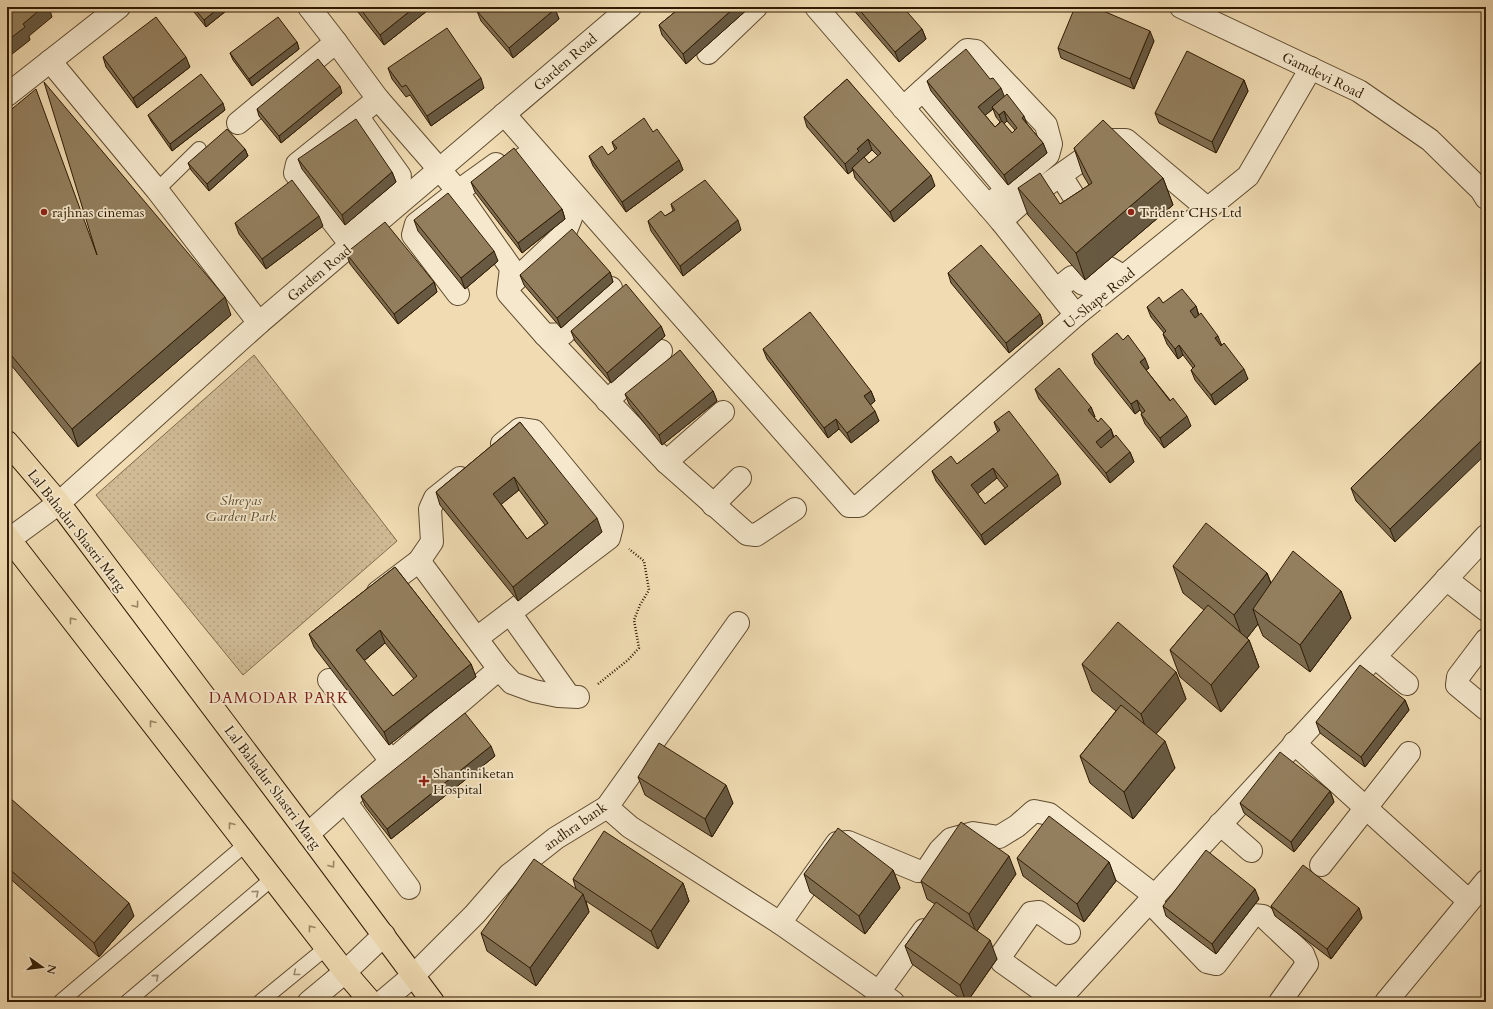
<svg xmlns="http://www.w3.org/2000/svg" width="1493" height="1009" viewBox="0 0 1493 1009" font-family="Cardo,serif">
	<defs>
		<pattern id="park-dots" width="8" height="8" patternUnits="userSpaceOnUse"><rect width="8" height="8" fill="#cfba94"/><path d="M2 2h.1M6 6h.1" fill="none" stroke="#b29f7e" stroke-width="1.8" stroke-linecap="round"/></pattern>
	</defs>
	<rect width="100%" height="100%" fill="#f0dbb2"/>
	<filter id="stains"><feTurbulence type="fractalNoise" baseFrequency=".005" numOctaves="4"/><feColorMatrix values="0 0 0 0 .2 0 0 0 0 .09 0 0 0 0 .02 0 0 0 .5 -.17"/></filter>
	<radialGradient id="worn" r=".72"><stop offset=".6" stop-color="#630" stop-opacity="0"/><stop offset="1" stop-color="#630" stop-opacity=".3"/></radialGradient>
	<polygon fill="url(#park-dots)" stroke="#7f6a4c" points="254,355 397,541 243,675 96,495"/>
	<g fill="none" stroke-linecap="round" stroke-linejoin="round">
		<g stroke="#5f4b2f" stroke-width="16">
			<g id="service">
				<polyline points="157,190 199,149"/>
				<polyline points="60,1002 246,844"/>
				<polyline points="127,1002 273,878"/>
				<polyline points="260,1002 326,948"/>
			</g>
		</g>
		<g stroke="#5f4b2f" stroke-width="24">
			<g id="minor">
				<polyline points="309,7 336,42 378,99 452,184 511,268 508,293 545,335 666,462 747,534 756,535 795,509"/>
				<polyline points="816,7 1001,221 1076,315"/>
				<polyline points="1181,7 1359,91 1430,140 1481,190 1486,198"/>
				<polyline points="708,53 756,7"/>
				<polyline points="50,61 157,190 259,323"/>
				<polyline points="923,90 1007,190"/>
				<polyline points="7,95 119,7"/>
				<polyline points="903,108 967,50 976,51 1046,125 1051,144 1048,155 988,206"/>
				<polyline points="504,114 849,506 859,506 1076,315 1248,176 1311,68"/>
				<polyline points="238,123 336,42"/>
				<polyline points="1061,176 1073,195"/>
				<polyline points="1001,221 1021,203 1110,140 1126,140 1208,209"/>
				<polyline points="342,233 399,185 400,176 357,116"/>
				<polyline points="351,245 295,173 297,164 378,99"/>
				<polyline points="509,286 565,233 571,218 524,158"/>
				<polyline points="1056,290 1072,277 1076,278 1083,284 1089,282 1109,268 1116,272 1122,278"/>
				<polyline points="458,294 413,235 416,224 457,192 496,164"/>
				<polyline points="545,335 563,334 611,288"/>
				<polyline points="607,401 661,351"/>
				<polyline points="666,462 723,412"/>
				<polyline points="713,505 740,478"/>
				<polyline points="7,541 59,503 259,323 630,7"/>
				<polyline points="1446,579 1486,610"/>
				<polyline points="378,592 419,561 432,542 430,509 435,498 460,478"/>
				<polyline points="510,613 569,696"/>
				<polyline points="477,638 609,538 612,526 534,431 520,429 502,444"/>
				<polyline points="1486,640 1458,677 1457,685 1486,709"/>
				<polyline points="1375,657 1407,684"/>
				<polyline points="499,669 512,683 534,691 558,696 578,697"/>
				<polyline points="329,680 391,761"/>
				<polyline points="1294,743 1469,901"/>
				<polyline points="345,801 409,888"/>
				<polyline points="607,807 630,827 780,923 893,1002"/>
				<polyline points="1220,824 1251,851"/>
				<polyline points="308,834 345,801 499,669 419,561"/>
				<polyline points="1321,865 1409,753"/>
				<polyline points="1149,901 1207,962 1216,964 1253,915 1263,916 1303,954 1307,964 1280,1002"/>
				<polyline points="780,923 837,843 848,842 918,871 926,871 940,850 951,839 973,833 999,837 1017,826 1034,811 1049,814 1154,895"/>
				<polyline points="879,992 924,930"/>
				<polyline points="1057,1001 1002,962 1002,954 1031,913 1039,912 1069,933"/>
				<polyline points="309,1002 345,972 384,935"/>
				<polyline points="382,1002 414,975 475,914 509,875 556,838 607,807 738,623"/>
				<polyline points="1057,1002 1486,536"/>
				<polyline points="1386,1002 1486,881"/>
			</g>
		</g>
		<g stroke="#2f1b03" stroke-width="24">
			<g id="primary">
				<polyline points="7,442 59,503 308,834 433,1002"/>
				<polyline points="7,536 345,972 371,1002"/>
			</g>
		</g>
		<polyline stroke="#2f1b03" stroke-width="2.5" stroke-dasharray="1 2" stroke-linecap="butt" points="598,684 628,660 639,648 634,620 640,605 649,590 644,561 629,549"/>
		<use href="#service" stroke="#f5e8cd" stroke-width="14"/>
		<use href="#minor" stroke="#f5e8cd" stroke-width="22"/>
		<use href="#primary" stroke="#f0dbb2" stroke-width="22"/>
	</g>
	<g fill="#7e6d51" stroke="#2f1b03" fill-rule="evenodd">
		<polygon points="190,7 231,7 206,27"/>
		<polygon points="354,7 432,7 384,45"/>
		<polygon points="681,7 750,7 686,64 662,35 659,25"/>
		<polygon points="851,7 898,7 897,8 899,10 922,29 926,39 899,62"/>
		<polygon points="555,9 559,19 513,58 481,21 477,11"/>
		<polygon points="1154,41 1134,89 1061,58 1058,48"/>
		<polygon points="297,42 299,49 252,86 233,60 230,53"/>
		<polygon points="103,57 190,67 137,108 106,67"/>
		<polygon points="388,68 484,88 431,126 410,95 406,97 392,79"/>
		<path d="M 847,79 L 935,186 L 894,222 L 855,178 L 853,170 L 848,174 L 807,127 L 804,117 ZM 872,150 L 878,156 L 869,163 L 862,159 Z"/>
		<polygon points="1244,80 1248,91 1216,153 1159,123 1155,113"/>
		<path d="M 927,81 L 1004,96 L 1043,143 L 1047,153 L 1008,185 L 931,91 ZM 993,109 L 996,117 L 1000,122 L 995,127 L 985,115 ZM 1007,121 L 1015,130 L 1012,133 L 1004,124 Z"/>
		<polygon points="342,93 281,143 259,116 257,109"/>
		<polygon points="225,110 172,151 151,121 148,115"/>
		<polygon points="7,113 97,255 231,315 78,447 7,360"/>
		<polygon points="653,132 679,160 683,170 626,212 593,166 589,156 608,155 615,150 612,142"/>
		<polygon points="1074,148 1163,178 1173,205 1085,280 1028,215 1018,188 1060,204 1089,185 1083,175"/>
		<polygon points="245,149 248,156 209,191 191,170 188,163"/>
		<polygon points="298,159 392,172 396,182 345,225 302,169"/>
		<polygon points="471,182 562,209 565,219 522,253 475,192"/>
		<polygon points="671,204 741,230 683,276 651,231 648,221 665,216 673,211"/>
		<polygon points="414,220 498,261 465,289 418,231"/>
		<polygon points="235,223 323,226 266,269 239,234"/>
		<polygon points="346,253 434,282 437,292 398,324 350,264"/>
		<polygon points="610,272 613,282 561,328 524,285 520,275"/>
		<polygon points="948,273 1040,314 1043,324 1009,353 951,283"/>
		<polygon points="1163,303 1196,306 1199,315 1248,379 1215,405 1195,380 1191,370 1193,368 1183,355 1178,359 1167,344 1163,334 1164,333 1151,317 1147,307"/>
		<polygon points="661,326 665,336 611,383 575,341 571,331"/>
		<polygon points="1123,340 1149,368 1146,370 1191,426 1164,448 1145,424 1141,414 1142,413 1140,410 1135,414 1095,364 1092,354"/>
		<polygon points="763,349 871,391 875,401 870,405 879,421 851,443 839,429 828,438 767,359"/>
		<polygon points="1486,357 1395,542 1356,501 1351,488"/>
		<polygon points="1035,389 1091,407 1095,417 1094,417 1098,422 1111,429 1114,437 1130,452 1134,462 1110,483 1039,399"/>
		<polygon points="713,391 717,401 662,445 629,404 625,394"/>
		<path d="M 520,422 L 602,532 L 518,601 L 440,505 L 436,492 ZM 519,490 L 545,525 L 527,539 L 501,504 Z"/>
		<path d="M 994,422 L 1061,484 L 985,545 L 936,481 L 932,471 L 957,464 L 998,433 ZM 997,478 L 1005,488 L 985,504 L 977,493 Z"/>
		<polygon points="1173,566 1267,573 1271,583 1341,591 1351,618 1310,672 1263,636 1258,624 1247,638 1249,640 1259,667 1221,712 1180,677 1170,650 1204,610 1183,593"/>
		<path d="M 395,567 L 471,664 L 476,677 L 389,745 L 314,647 L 309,634 ZM 385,643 L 414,679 L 393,696 L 364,661 Z"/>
		<polygon points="1082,664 1176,672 1186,699 1156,734 1175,768 1133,819 1090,783 1080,756 1116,711 1092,691"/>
		<polygon points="1405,700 1409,710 1365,767 1320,733 1316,722"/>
		<polygon points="495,756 391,839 365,806 361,796"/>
		<polygon points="638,777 733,803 712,837 645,795"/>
		<polygon points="1330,791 1334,802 1294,852 1244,813 1240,803"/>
		<polygon points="7,801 134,916 99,957 7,876"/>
		<polygon points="1017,858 1109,862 1116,881 1084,922 1023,876"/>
		<polygon points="893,870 900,888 865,934 810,892 804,874"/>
		<polygon points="1016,874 977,931 997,959 967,1002 965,1002 912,964 905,946 935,904 927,899 921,881"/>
		<polygon points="573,879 683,883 689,901 658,949 586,901 589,912 536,986 487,951 481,933 576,889"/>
		<polygon points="1259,899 1216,954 1166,916 1163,906"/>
		<polygon points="1271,906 1359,908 1362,918 1331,959 1275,916"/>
	</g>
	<g fill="#675942" stroke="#2f1b03">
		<polygon points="43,7 49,7 52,17 29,36 30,40 7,58 7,41 23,24"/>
		<polygon points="220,7 231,7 206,27 204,20"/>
		<polygon points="415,7 432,7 384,45 380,35"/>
		<polygon points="735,7 750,7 686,64 683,54"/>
		<polygon points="555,9 559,19 513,58 509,48"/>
		<polygon points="922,29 926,39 899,62 895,52"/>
		<polygon points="1150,31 1154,41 1134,89 1130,79"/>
		<polygon points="297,42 299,49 252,86 249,79"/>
		<polygon points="186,57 190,67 137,108 133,98"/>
		<polygon points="481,78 484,88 431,126 427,116"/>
		<polygon points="1244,80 1248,91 1216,153 1212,142"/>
		<polygon points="340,86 342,93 281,143 279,136"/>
		<polygon points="1001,88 1005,98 992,107 993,109 982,118 978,107"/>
		<polygon points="223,103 225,110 172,151 170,144"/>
		<polygon points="1004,111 1007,121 1003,125 999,115"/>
		<polygon points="1024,116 1028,127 1022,118"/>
		<polygon points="868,139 872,150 862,159 863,161 852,168 853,170 848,174 845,164 857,149"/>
		<polygon points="1043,143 1047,153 1008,185 1004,175"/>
		<polygon points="245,149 248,156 209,191 207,184"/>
		<polygon points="679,160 683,170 626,212 622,202"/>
		<polygon points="392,172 396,182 345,225 342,215"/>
		<polygon points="931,175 935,186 894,222 890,212"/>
		<polygon points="1163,178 1173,205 1085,280 1076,253"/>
		<polygon points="562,209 565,219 522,253 518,243"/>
		<polygon points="319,216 323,226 266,269 262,259"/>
		<polygon points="738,220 741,230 683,276 680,266"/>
		<polygon points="494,251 498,261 465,289 461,278"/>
		<polygon points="610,272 613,282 561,328 557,318"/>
		<polygon points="434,282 437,292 398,324 394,314"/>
		<polygon points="225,297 231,315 78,447 72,429"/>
		<polygon points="1196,306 1199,317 1194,321 1190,311"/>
		<polygon points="1040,314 1043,324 1009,353 1006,343"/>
		<polygon points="661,326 665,336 611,383 607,373"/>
		<polygon points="1218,336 1222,346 1219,349 1215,338"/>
		<polygon points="1179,345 1183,355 1178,359 1175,349"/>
		<polygon points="1145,358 1149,368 1143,372 1140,362"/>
		<polygon points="1244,369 1248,379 1215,405 1211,395"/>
		<polygon points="713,391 717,401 662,445 659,435"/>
		<polygon points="871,391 875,401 868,407 864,396"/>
		<polygon points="1137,400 1140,410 1135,414 1131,404"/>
		<polygon points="1091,407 1095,417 1092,420 1088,410"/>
		<polygon points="875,411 879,421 851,443 847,433"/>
		<polygon points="1187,416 1191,426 1164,448 1160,438"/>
		<polygon points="836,419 839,429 828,438 824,428"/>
		<polygon points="1111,429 1114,440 1100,452 1096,442"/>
		<polygon points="1486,436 1486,454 1395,542 1390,529"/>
		<polygon points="1130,452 1134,462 1110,483 1106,473"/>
		<polygon points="993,468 997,478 975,496 971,485"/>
		<polygon points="1058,474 1061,484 985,545 981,535"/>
		<polygon points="514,477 519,490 498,507 493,494"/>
		<polygon points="597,518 602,532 518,601 513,587"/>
		<polygon points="1267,573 1277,600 1253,609 1258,624 1244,642 1234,615"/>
		<polygon points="1341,591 1351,618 1310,672 1300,645"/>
		<polygon points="380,630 385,643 360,664 356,650"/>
		<polygon points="1249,640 1259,667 1221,712 1211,685"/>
		<polygon points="471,664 476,677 389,745 384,732"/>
		<polygon points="1176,672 1186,699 1150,741 1141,714"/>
		<polygon points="1405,700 1409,710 1365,767 1361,757"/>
		<polygon points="1165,741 1175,768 1133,819 1124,792"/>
		<polygon points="491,746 495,756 391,839 387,829"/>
		<polygon points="726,785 733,803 712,837 705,819"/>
		<polygon points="1330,791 1334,802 1294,852 1291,842"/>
		<polygon points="1009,856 1016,874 976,932 969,914"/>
		<polygon points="1109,862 1116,881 1084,922 1077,904"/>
		<polygon points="893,870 900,888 865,934 859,916"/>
		<polygon points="683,883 689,901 658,949 651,931"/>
		<polygon points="1255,889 1259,899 1216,954 1212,944"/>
		<polygon points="583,894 589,912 536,986 530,968"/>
		<polygon points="129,903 134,916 99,957 94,943"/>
		<polygon points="1359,908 1362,918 1331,959 1327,949"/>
		<polygon points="990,940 997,959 967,1002 966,1002 960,985"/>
	</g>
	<g fill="#937f5e" stroke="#2f1b03" fill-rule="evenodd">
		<polygon points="7,7 43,7 23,24 25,27 7,41"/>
		<polygon points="193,7 220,7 204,20"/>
		<polygon points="359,7 415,7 380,35"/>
		<polygon points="482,7 554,7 555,9 509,48 477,11"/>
		<polygon points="681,7 735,7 683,54 659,25"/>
		<polygon points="857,7 896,7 899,10 903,7 922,29 895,52"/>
		<polygon points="1075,7 1094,7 1150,31 1130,79 1058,48"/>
		<polygon points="156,17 186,57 133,98 103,57"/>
		<polygon points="278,17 297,42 249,79 230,53"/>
		<polygon points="447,28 481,78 427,116 406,85 402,87 388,68"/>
		<polygon points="966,49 990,79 993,78 1001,88 978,107 995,127 1002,121 1012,133 1017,128 1004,111 999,115 992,107 1007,94 1024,116 1022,118 1043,143 1004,175 927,81"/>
		<polygon points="1187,51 1244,80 1212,142 1155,113"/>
		<polygon points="318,59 340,86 279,136 257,109"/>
		<polygon points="201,74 223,103 170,144 148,115"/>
		<polygon points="847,79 931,175 890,212 852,168 864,157 869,163 881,153 868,139 857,149 859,151 845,164 804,117"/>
		<polygon points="44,82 225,297 72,429 7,350 7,113 36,89 97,255"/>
		<polygon points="644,118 653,132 657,129 679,160 622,202 589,156 602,146 608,155 617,148 612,142"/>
		<polygon points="356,119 392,172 342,215 298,159"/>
		<polygon points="1103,120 1163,178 1076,253 1018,188 1040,173 1060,204 1092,183 1074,148"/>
		<polygon points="227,129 245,149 207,184 188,163"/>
		<polygon points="514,148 562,209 518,243 471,182"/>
		<polygon points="292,180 319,216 262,259 235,223"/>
		<polygon points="705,180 738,220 680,266 648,221 661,211 665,216 675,210 671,204"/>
		<polygon points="448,193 494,251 461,278 414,220"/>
		<polygon points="385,222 434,282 394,314 346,253"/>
		<polygon points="572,229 610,272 557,318 520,275"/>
		<polygon points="981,245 1040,314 1006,343 948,273"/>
		<polygon points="626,284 661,326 607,373 571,331"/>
		<polygon points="1182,289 1196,306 1190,311 1195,318 1201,313 1218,336 1215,338 1221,346 1224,343 1244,369 1211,395 1191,370 1195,366 1179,345 1175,349 1163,334 1166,331 1147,307 1159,297 1163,303"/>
		<polygon points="810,312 871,391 864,396 875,411 847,433 836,419 824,428 763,349"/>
		<polygon points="1117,333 1123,340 1128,335 1145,358 1140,362 1170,401 1173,398 1187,416 1160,438 1141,414 1145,411 1137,400 1131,404 1092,354"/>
		<polygon points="680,350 713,391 659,435 625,394"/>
		<polygon points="1486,357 1486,436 1390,529 1351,488"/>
		<polygon points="1059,368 1091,407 1088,410 1098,422 1101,418 1111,429 1096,442 1101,448 1116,435 1130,452 1106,473 1035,389"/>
		<path d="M 1009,411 L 1058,474 L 981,535 L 932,471 L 951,456 L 957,464 L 1000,430 L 994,422 ZM 993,468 L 1008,486 L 985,504 L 971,485 Z"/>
		<path d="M 520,422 L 597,518 L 513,587 L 436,492 ZM 514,477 L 548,523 L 527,539 L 493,494 Z"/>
		<polygon points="1206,523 1267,573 1234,615 1173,566"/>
		<polygon points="1293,551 1341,591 1300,645 1253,609"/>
		<path d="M 395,567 L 471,664 L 384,732 L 309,634 ZM 380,630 L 417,676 L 393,696 L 356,650 Z"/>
		<polygon points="1208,605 1249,640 1211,685 1170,650"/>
		<polygon points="1118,622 1176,672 1141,714 1082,664"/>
		<polygon points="1360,665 1405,700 1361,757 1316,722"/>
		<polygon points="1121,705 1165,741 1124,792 1080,756"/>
		<polygon points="465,713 491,746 387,829 361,796"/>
		<polygon points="659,743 726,785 705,819 638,777"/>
		<polygon points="1280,752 1330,791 1291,842 1240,803"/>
		<polygon points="10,798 129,903 94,943 7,867 7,801"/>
		<polygon points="1049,816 1109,862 1077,904 1017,858"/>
		<polygon points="961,822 1009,856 969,914 921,881"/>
		<polygon points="838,828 893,870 859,916 804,874"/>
		<polygon points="604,831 683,883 651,931 573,879"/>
		<polygon points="1206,850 1255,889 1212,944 1163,906"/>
		<polygon points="534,859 583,894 530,968 481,933"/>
		<polygon points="1303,865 1359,908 1327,949 1271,906"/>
		<polygon points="936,902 990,940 960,985 905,946"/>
	</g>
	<defs><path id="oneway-chevron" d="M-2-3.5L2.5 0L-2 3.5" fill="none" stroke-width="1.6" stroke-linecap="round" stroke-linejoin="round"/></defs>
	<g stroke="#998563">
		<use href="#oneway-chevron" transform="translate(136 605) rotate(53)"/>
		<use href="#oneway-chevron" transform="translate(72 620) rotate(-128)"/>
		<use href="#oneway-chevron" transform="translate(152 723) rotate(-128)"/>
		<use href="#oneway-chevron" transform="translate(231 825) rotate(-128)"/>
		<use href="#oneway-chevron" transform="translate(332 865) rotate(54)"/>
		<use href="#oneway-chevron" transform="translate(311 928) rotate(-128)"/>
	</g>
	<g stroke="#9c8c72">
		<use href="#oneway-chevron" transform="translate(256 893) rotate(-41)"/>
		<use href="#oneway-chevron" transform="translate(296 973) rotate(141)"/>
		<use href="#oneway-chevron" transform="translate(156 977) rotate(-40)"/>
	</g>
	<g fill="#8f2418" stroke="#f5e8cd" stroke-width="1.5">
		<circle cx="44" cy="212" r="4"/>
		<circle cx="1131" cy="212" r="4"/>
		<path d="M422 775h4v4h4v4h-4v4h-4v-4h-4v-4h4z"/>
	</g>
	<g text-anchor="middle" stroke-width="3.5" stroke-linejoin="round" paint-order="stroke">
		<g font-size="14" fill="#2f1b03" stroke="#f5e8cd">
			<text transform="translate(565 62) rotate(-41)" y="5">Garden Road</text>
			<text transform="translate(1323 75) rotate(26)" y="5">Gamdevi Road</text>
			<text transform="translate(319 273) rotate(-40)" y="5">Garden Road</text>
			<text transform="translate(1099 298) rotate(-39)" y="5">U-Shape Road</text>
			<text transform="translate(77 530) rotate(52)" y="5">Lal Bahadur Shastri Marg</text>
			<text transform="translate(273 787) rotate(53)" y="5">Lal Bahadur Shastri Marg</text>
			<text transform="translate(575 826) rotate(-35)" y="5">andhra bank</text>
		</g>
		<g font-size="14" fill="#2f1b03" stroke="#f5e8cd" text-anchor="start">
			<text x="52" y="217">rajhnas cinemas</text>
			<text x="1139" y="217">Trident CHS Ltd</text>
			<text x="433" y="778">Shantiniketan<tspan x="433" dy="16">Hospital</tspan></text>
		</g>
		<g font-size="14" font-style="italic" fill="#5f4b2e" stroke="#f5e8cd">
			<text x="241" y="505">Shreyas<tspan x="241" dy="16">Garden Park</tspan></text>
		</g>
		<g font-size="15" letter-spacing="1" fill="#7a1f14" stroke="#f5e8cd">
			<text x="279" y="703">DAMODAR PARK</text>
		</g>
	</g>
	<rect width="1493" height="1009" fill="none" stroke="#f0dbb2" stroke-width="24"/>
	<rect x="8" y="8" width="1477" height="993" fill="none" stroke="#2f1b03" stroke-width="2"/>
	<rect x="12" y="12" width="1469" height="985" fill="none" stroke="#2f1b03"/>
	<g transform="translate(42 967) rotate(104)" stroke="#f5e8cd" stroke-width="3" paint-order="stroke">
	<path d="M0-3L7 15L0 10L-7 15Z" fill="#2f1b03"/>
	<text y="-6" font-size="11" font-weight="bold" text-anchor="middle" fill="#2f1b03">N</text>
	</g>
	<rect width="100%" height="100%" filter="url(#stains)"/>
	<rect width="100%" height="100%" fill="url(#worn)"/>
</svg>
